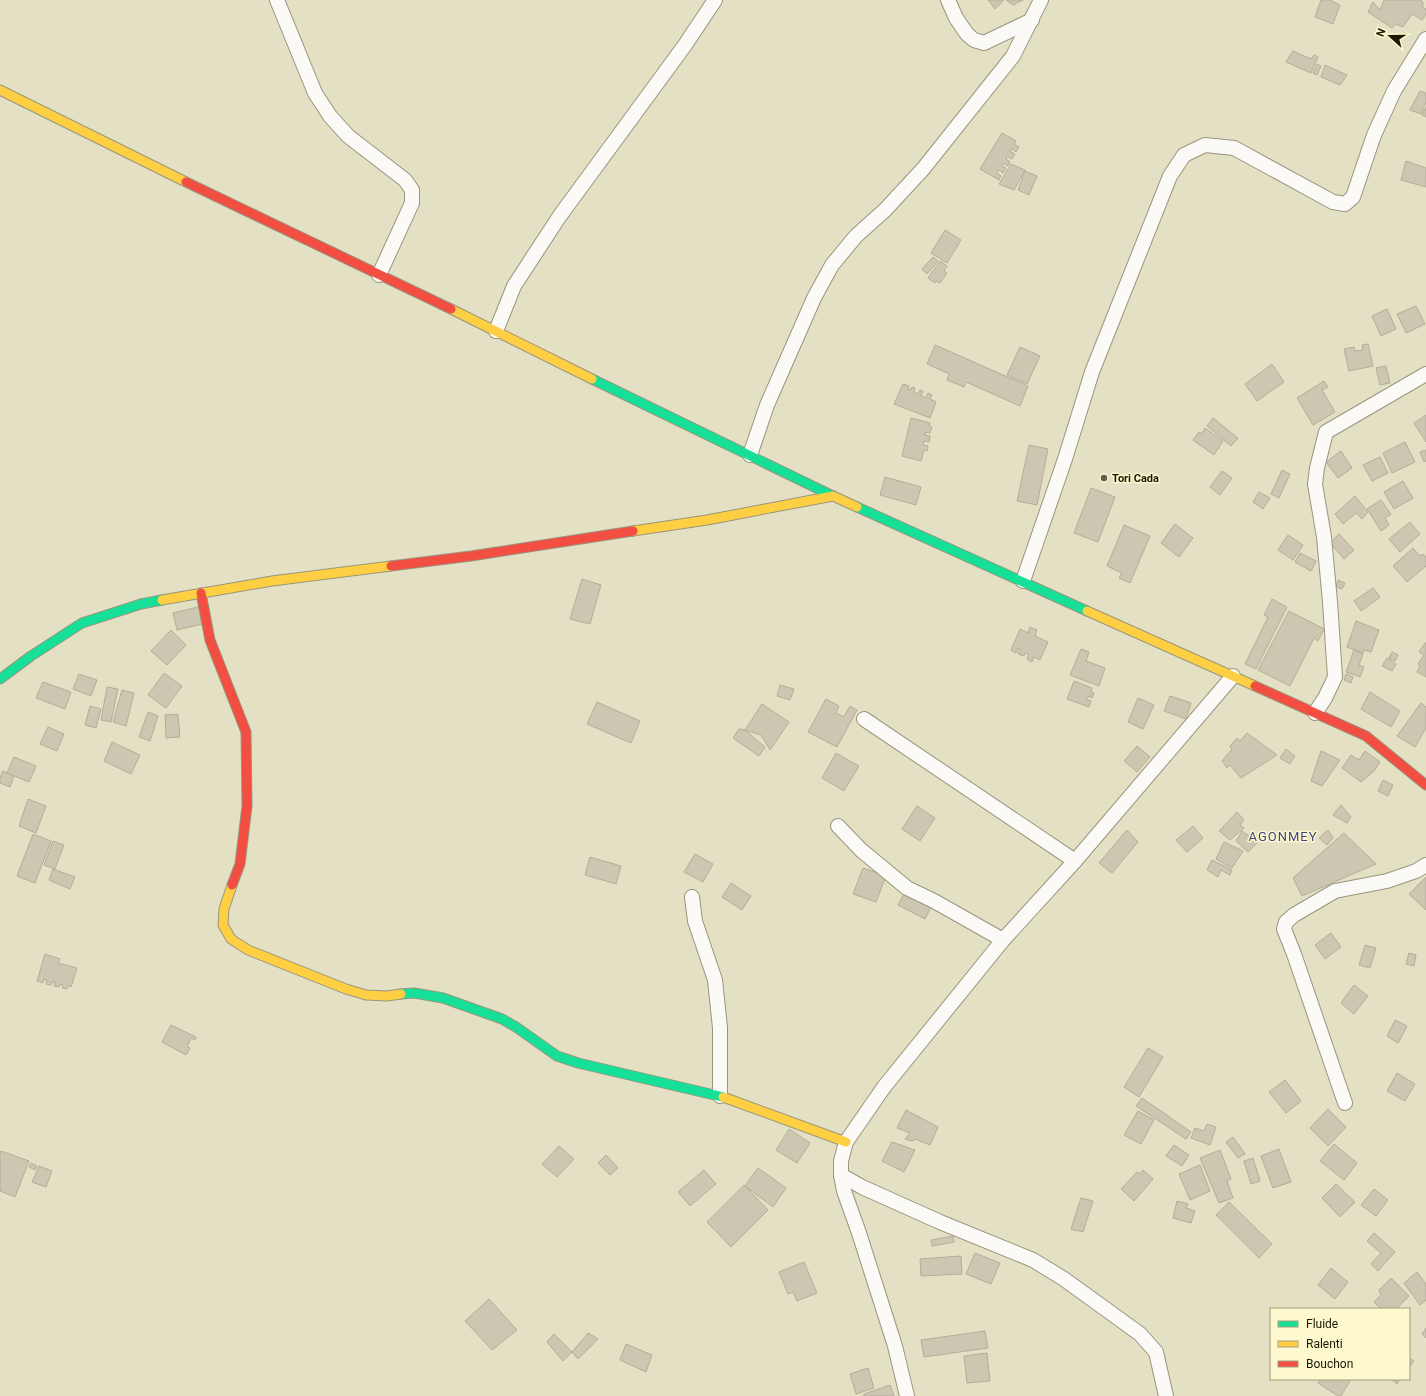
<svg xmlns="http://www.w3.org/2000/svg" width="1426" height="1396" viewBox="0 0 1426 1396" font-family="Roboto,sans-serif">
	<rect width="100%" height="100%" fill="#e4e0c3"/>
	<g fill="#cdc7b1" stroke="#b4ad98">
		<polygon points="988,0 1004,0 995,9"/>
		<polygon points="1006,0 1023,0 1013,5"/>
		<polygon points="1321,0 1330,0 1340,5 1333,24 1315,17"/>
		<polygon points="1384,0 1420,0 1423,2 1423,8 1426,9 1426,14 1422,20 1412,14 1403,27 1396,24 1392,28 1368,12 1373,2 1380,10"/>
		<polygon points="1293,51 1311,59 1314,55 1318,57 1311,73 1286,62"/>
		<polygon points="1317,64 1321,66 1317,75 1313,73"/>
		<polygon points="1325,65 1347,75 1340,85 1321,77"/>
		<polygon points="1420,91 1426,93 1426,102 1421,114 1410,110"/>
		<polygon points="1426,107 1426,117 1422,115"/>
		<polygon points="1002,133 1016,141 1014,144 1019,147 1016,152 1012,149 1010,152 1015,154 1012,159 1007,156 1006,159 1010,162 1008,166 1003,163 1002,166 1006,168 1003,173 999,170 997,173 1001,176 999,180 980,169"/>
		<polygon points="1406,161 1426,168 1426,187 1401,180"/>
		<polygon points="1011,164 1025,170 1014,190 999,184"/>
		<polygon points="1025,171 1037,176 1029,195 1018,190"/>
		<polygon points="945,230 961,240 947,263 931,253"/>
		<polygon points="933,257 938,261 927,274 922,269"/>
		<polygon points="940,261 947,266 944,271 947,273 940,283 936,281 935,283 928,278"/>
		<polygon points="1416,306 1425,324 1406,333 1397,314"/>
		<polygon points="1387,309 1396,329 1381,336 1372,316"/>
		<polygon points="1368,344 1373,366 1349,371 1344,349 1354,347 1355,351 1363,350 1362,345"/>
		<polygon points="935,345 1028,386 1020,406 966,382 964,387 947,380 949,374 927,364"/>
		<polygon points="1020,347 1040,356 1027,384 1007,375"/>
		<polygon points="1272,364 1284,382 1257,401 1245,384"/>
		<polygon points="1386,366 1390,383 1380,385 1376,368"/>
		<polygon points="1324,381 1328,387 1322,390 1335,412 1313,425 1297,398"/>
		<polygon points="903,384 909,386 908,389 911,390 912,387 915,388 914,392 918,394 920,390 923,391 921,395 926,398 928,393 932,395 930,399 936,402 930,418 894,404"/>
		<polygon points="1426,415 1426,442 1414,423"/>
		<polygon points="911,418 930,423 929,427 932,427 930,433 926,432 925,435 930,436 929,442 924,441 923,445 928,446 927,451 924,450 921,461 902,456"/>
		<polygon points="1213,418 1238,438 1231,446 1207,426"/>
		<polygon points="1205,428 1223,441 1214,455 1193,440 1199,432 1202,434"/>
		<polygon points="1405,442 1415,462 1392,473 1383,453"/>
		<polygon points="1029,445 1048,449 1037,505 1017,501"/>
		<polygon points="1426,450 1426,461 1424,462 1420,452"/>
		<polygon points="1341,451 1352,468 1338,478 1326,462"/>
		<polygon points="1380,457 1388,473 1372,481 1363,465"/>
		<polygon points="1282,470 1290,474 1279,498 1271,494"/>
		<polygon points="1222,471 1232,478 1220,495 1210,487"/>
		<polygon points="885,477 921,487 916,505 880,495"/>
		<polygon points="1403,481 1413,498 1394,509 1384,492"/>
		<polygon points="1091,488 1115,497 1098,542 1074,533"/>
		<polygon points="1259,492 1270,498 1263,509 1253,502"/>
		<polygon points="1355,496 1368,512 1362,519 1356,513 1343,524 1335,514"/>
		<polygon points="1381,500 1391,514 1385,518 1389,525 1381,531 1367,509"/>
		<polygon points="1410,522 1420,534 1400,552 1389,539"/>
		<polygon points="1175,524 1193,538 1179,557 1161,543"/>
		<polygon points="1124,525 1150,536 1130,583 1119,578 1122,573 1107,566"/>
		<polygon points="1339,534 1354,550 1344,559 1330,543"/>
		<polygon points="1288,535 1303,545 1293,560 1278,550"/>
		<polygon points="1413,548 1420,556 1423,554 1426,557 1426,566 1407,582 1393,566"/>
		<polygon points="1300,553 1316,561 1311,571 1295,562"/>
		<polygon points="582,579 601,585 590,624 570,619"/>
		<polygon points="1338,580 1345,583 1342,589 1336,587"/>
		<polygon points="1373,588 1380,597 1361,611 1354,601"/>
		<polygon points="1272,599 1287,607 1256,669 1245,664 1268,617 1264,615"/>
		<polygon points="202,606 206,623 177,630 173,613"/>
		<polygon points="1289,611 1324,629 1318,641 1314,638 1290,686 1258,670"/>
		<polygon points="1356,621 1379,630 1371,652 1364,650 1363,653 1347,647"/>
		<polygon points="1030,627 1037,630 1035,636 1048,642 1040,660 1034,657 1032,662 1027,659 1029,654 1025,653 1024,656 1018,654 1020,649 1018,648 1016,653 1011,650 1020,629 1028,633"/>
		<polygon points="171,630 186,645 167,665 151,651"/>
		<polygon points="1425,643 1426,643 1426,677 1417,672 1420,666 1418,664 1424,655 1419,652"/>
		<polygon points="1081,649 1089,652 1086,661 1105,668 1099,686 1070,675"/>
		<polygon points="1354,650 1363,654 1359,665 1364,667 1360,677 1346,672"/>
		<polygon points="1392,652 1398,655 1395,661 1389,658"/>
		<polygon points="1387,658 1396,664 1392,671 1382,666"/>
		<polygon points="164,673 182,686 166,708 148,695"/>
		<polygon points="79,674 97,680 91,696 73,689"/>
		<polygon points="1346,674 1353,677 1351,683 1344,680"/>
		<polygon points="1074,681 1092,688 1091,692 1094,693 1092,698 1088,696 1086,699 1091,701 1089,707 1067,699"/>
		<polygon points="43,682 71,692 65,709 36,698"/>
		<polygon points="780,685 794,689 790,700 777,696"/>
		<polygon points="107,687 118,689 111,722 101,720"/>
		<polygon points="122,690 134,693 126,726 113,722"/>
		<polygon points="1370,692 1400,711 1391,727 1361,709"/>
		<polygon points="1170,696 1191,703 1186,719 1164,711"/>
		<polygon points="1138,698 1154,705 1143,729 1128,722"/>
		<polygon points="826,699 839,706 836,713 844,717 850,706 857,710 837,747 808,732"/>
		<polygon points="597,702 640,721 631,743 587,724"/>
		<polygon points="1421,703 1426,707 1426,728 1415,747 1397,736"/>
		<polygon points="762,704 789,722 770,750 761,735 745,730"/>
		<polygon points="90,706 101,709 96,728 85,725"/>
		<polygon points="148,712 158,716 150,741 139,737"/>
		<polygon points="178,714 180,737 166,738 165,715"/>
		<polygon points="48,727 64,734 57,751 40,744"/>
		<polygon points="739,729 745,730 765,747 759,756 733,738"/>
		<polygon points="1247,733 1277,755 1241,778 1230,765 1227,768 1222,761 1232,749 1230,746 1237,738 1240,741"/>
		<polygon points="112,742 140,755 131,774 104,761"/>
		<polygon points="1137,746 1150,757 1137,772 1124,761"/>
		<polygon points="1286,749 1295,756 1290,764 1280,758"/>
		<polygon points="1321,751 1340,760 1322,786 1311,781"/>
		<polygon points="1365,751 1380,762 1374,771 1361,782 1342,768 1351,755 1359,760"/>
		<polygon points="836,753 859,766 844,791 822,778"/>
		<polygon points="14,757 36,766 29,782 7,773"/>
		<polygon points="3,771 14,776 10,787 0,783 0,778"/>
		<polygon points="1383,780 1393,785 1388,796 1378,791"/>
		<polygon points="28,799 46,806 36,833 19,826"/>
		<polygon points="1341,805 1351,817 1347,823 1333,815"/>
		<polygon points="917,806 935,818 920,841 902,829"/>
		<polygon points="1237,812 1244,820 1240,825 1244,828 1230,840 1219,831"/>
		<polygon points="1193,826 1203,838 1187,852 1176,840"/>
		<polygon points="1127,830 1138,842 1112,873 1099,863"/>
		<polygon points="1328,830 1333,838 1327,845 1319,838"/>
		<polygon points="1242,831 1258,842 1248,852 1236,841"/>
		<polygon points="1344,833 1376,864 1302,896 1293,878"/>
		<polygon points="33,834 51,841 35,883 17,876"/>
		<polygon points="53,841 64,845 55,869 44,865"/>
		<polygon points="1224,842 1243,851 1232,868 1216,859"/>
		<polygon points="695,854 713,864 703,882 684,872"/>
		<polygon points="590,857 621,866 616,884 585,875"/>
		<polygon points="1212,860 1232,870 1230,875 1221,870 1218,877 1207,870"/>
		<polygon points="863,868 886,876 876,902 853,894"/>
		<polygon points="53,869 75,877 70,889 49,880"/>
		<polygon points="1426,877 1426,910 1409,894"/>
		<polygon points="731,883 751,896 742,910 722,897"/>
		<polygon points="907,888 934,901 925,919 898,905"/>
		<polygon points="1331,933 1341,947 1325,959 1315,945"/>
		<polygon points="1365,945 1376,948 1370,968 1359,965"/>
		<polygon points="1409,953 1416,955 1414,966 1406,964"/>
		<polygon points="45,954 60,959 58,963 77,968 71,987 68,986 67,989 62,988 63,985 60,984 59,987 54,986 55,982 52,982 51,985 46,984 47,980 44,979 43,983 37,981"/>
		<polygon points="1354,985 1368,996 1354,1014 1341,1003"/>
		<polygon points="1395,1020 1407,1026 1398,1043 1387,1036"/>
		<polygon points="171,1025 196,1037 195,1040 191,1038 187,1047 190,1048 186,1055 162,1042"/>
		<polygon points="1148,1048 1163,1057 1139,1097 1124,1087"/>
		<polygon points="1397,1073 1415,1084 1405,1101 1387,1091"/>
		<polygon points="1285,1080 1301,1101 1286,1113 1269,1092"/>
		<polygon points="1142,1098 1191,1132 1186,1139 1136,1106"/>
		<polygon points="1328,1109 1346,1127 1328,1146 1310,1128"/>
		<polygon points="906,1110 938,1127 930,1145 915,1139 912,1141 905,1139 910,1133 897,1128"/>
		<polygon points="1138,1111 1154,1120 1141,1144 1124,1135"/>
		<polygon points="1207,1124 1216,1127 1210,1145 1191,1138 1195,1128 1204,1131"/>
		<polygon points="789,1129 810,1143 797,1163 776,1150"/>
		<polygon points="1233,1137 1245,1154 1238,1158 1226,1142"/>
		<polygon points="892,1142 915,1150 904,1172 882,1161"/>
		<polygon points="1334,1144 1357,1163 1344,1180 1320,1161"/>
		<polygon points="1174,1145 1189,1155 1182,1166 1166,1156"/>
		<polygon points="559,1146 574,1159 557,1177 542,1164"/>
		<polygon points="1279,1149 1291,1182 1273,1188 1261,1156"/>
		<polygon points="1220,1150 1231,1179 1227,1181 1233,1198 1219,1203 1200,1158"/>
		<polygon points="1,1151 29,1161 15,1197 0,1191 0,1154"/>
		<polygon points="606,1155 618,1168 610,1175 598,1163"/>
		<polygon points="1253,1158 1260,1181 1251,1184 1244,1161"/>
		<polygon points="31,1163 37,1166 35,1170 29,1167"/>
		<polygon points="1200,1165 1210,1191 1190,1200 1179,1174"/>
		<polygon points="39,1166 52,1171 46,1187 32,1182"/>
		<polygon points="758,1168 786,1188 773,1207 745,1186"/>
		<polygon points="704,1170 716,1184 690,1206 678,1192"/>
		<polygon points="1143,1170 1153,1179 1134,1201 1121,1189 1137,1172 1140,1174"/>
		<polygon points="1336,1184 1355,1202 1340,1217 1322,1198"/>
		<polygon points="744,1185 768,1210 731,1247 707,1222"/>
		<polygon points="1374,1189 1388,1200 1376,1216 1361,1205"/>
		<polygon points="1081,1198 1093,1201 1083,1232 1071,1229"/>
		<polygon points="1177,1201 1188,1204 1186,1208 1195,1211 1191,1223 1173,1218"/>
		<polygon points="1229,1202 1272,1244 1259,1258 1216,1215"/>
		<polygon points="1374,1233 1395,1252 1378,1271 1371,1264 1381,1253 1367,1241"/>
		<polygon points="953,1236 954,1242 932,1246 931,1240"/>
		<polygon points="975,1253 1000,1263 991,1284 966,1274"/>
		<polygon points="961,1256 962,1274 921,1276 920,1259"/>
		<polygon points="804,1262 817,1293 797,1301 793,1292 788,1294 779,1272"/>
		<polygon points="1331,1268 1348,1282 1335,1299 1318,1285"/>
		<polygon points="1417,1272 1426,1284 1426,1300 1420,1305 1404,1283"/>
		<polygon points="1391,1278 1409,1296 1396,1309 1381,1309 1374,1302 1381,1295 1379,1290"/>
		<polygon points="489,1299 517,1330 492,1350 465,1321"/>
		<polygon points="1426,1328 1426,1338 1422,1334"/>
		<polygon points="985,1331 988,1348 924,1357 921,1340"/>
		<polygon points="588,1333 598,1339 578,1359 572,1352"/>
		<polygon points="554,1334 572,1352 563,1361 547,1342"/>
		<polygon points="626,1344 652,1355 646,1372 620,1360"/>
		<polygon points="987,1353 990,1381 967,1383 964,1356"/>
		<polygon points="1409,1358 1414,1361 1409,1368"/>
		<polygon points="868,1368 874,1388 856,1394 850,1374"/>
		<polygon points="1320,1379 1351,1379 1341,1396 1338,1396 1318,1383"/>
		<polygon points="1391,1379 1400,1379 1397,1384"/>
		<polygon points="890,1385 894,1396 864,1396 864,1394"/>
	</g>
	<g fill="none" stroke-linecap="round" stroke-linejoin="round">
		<g stroke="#98957f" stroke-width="16">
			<g id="street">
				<polyline points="277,0 315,93 330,116 348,136 405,180 412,190 412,203 379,275"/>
				<polyline points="948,0 956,18 967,34 974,40 984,43 1032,20"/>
				<polyline points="496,331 514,286 559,217 685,45 715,0"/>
				<polyline points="750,455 767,405 814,298 832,265 856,236 885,210 923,169 1013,56 1041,0"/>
				<polyline points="1023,581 1065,459 1092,372 1170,176 1184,155 1205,145 1234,148 1333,202 1345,204 1353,197 1374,135 1394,91 1426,39"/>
				<polyline points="1315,713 1325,698 1335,677 1330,602 1324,537 1315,484 1317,468 1326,432 1426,374"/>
				<polyline points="864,719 1075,861"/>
				<polyline points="838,826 861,850 907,888 934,901 1003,940"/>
				<polyline points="692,897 695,921 715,980 720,1028 720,1096"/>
				<polyline points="1345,1103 1294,954 1284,929 1286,922 1294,915 1335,891 1387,881 1416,871 1426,865"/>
				<polyline points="841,1175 862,1187 940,1222 1033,1260 1064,1279 1140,1334 1156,1352 1166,1396"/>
				<polyline points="907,1396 895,1346 859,1233 844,1191 841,1175 841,1161 846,1142 884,1087 1003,940 1075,861 1233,676"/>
			</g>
		</g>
		<g stroke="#98957f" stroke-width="11">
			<g id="fast">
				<polyline points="592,379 833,496"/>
				<polyline points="857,507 1087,611"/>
				<polyline points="0,679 31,656 82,623 141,604 162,600"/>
				<polyline points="401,994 414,993 443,998 502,1019 516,1027 557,1056 578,1063 723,1097"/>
			</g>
		</g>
		<g stroke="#98957f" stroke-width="11">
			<g id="slow">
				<polyline points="0,90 186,182"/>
				<polyline points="451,309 592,379"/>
				<polyline points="633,531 707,520 833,496 857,507"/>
				<polyline points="162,600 272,581 391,566"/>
				<polyline points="1087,611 1255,686"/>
				<polyline points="232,885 224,909 223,925 231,939 248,950 346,989 366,995 387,996 401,994"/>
				<polyline points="723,1097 846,1142"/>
			</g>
		</g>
		<g stroke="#98957f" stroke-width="11">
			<g id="jam">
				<polyline points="186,182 451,309"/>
				<polyline points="391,566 471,556 633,531"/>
				<polyline points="201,593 210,640 246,732 247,806 240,864 232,885"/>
				<polyline points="1255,686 1366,736 1426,785"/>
			</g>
		</g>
		<use href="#street" stroke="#fbfaf6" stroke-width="14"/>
		<use href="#fast" stroke="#16e098" stroke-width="9"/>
		<use href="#slow" stroke="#ffcf43" stroke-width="9"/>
		<use href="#jam" stroke="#f24e42" stroke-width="9"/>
	</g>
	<circle fill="#615e48" stroke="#fdf8ce" stroke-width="1.5" cx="1104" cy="478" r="4"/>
	<g text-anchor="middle" stroke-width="3" stroke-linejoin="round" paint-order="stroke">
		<g font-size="11" font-weight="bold" fill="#1b1805" stroke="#fdf8ce" text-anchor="start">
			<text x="1112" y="482">Tori Cada</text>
		</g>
		<g font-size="13" letter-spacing="1" fill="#434380" stroke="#fdf8ce">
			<text x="1283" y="841">AGONMEY</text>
		</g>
	</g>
	<rect x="1270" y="1308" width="140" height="72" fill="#fdf8ce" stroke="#a39e7e"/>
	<rect x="1278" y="1321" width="20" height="6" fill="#16e098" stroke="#a39e7e"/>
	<text x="1306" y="1328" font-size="12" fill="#1b1805">Fluide</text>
	<rect x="1278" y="1341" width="20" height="6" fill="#ffcf43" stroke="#a39e7e"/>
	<text x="1306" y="1348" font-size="12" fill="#1b1805">Ralenti</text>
	<rect x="1278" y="1361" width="20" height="6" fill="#f24e42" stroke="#a39e7e"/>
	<text x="1306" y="1368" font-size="12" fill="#1b1805">Bouchon</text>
	<g transform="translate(1390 36) rotate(291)" stroke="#fdf8ce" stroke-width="3" paint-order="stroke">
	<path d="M0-3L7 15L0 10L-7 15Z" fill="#1b1805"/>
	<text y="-6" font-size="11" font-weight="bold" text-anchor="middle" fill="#1b1805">N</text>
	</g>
</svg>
